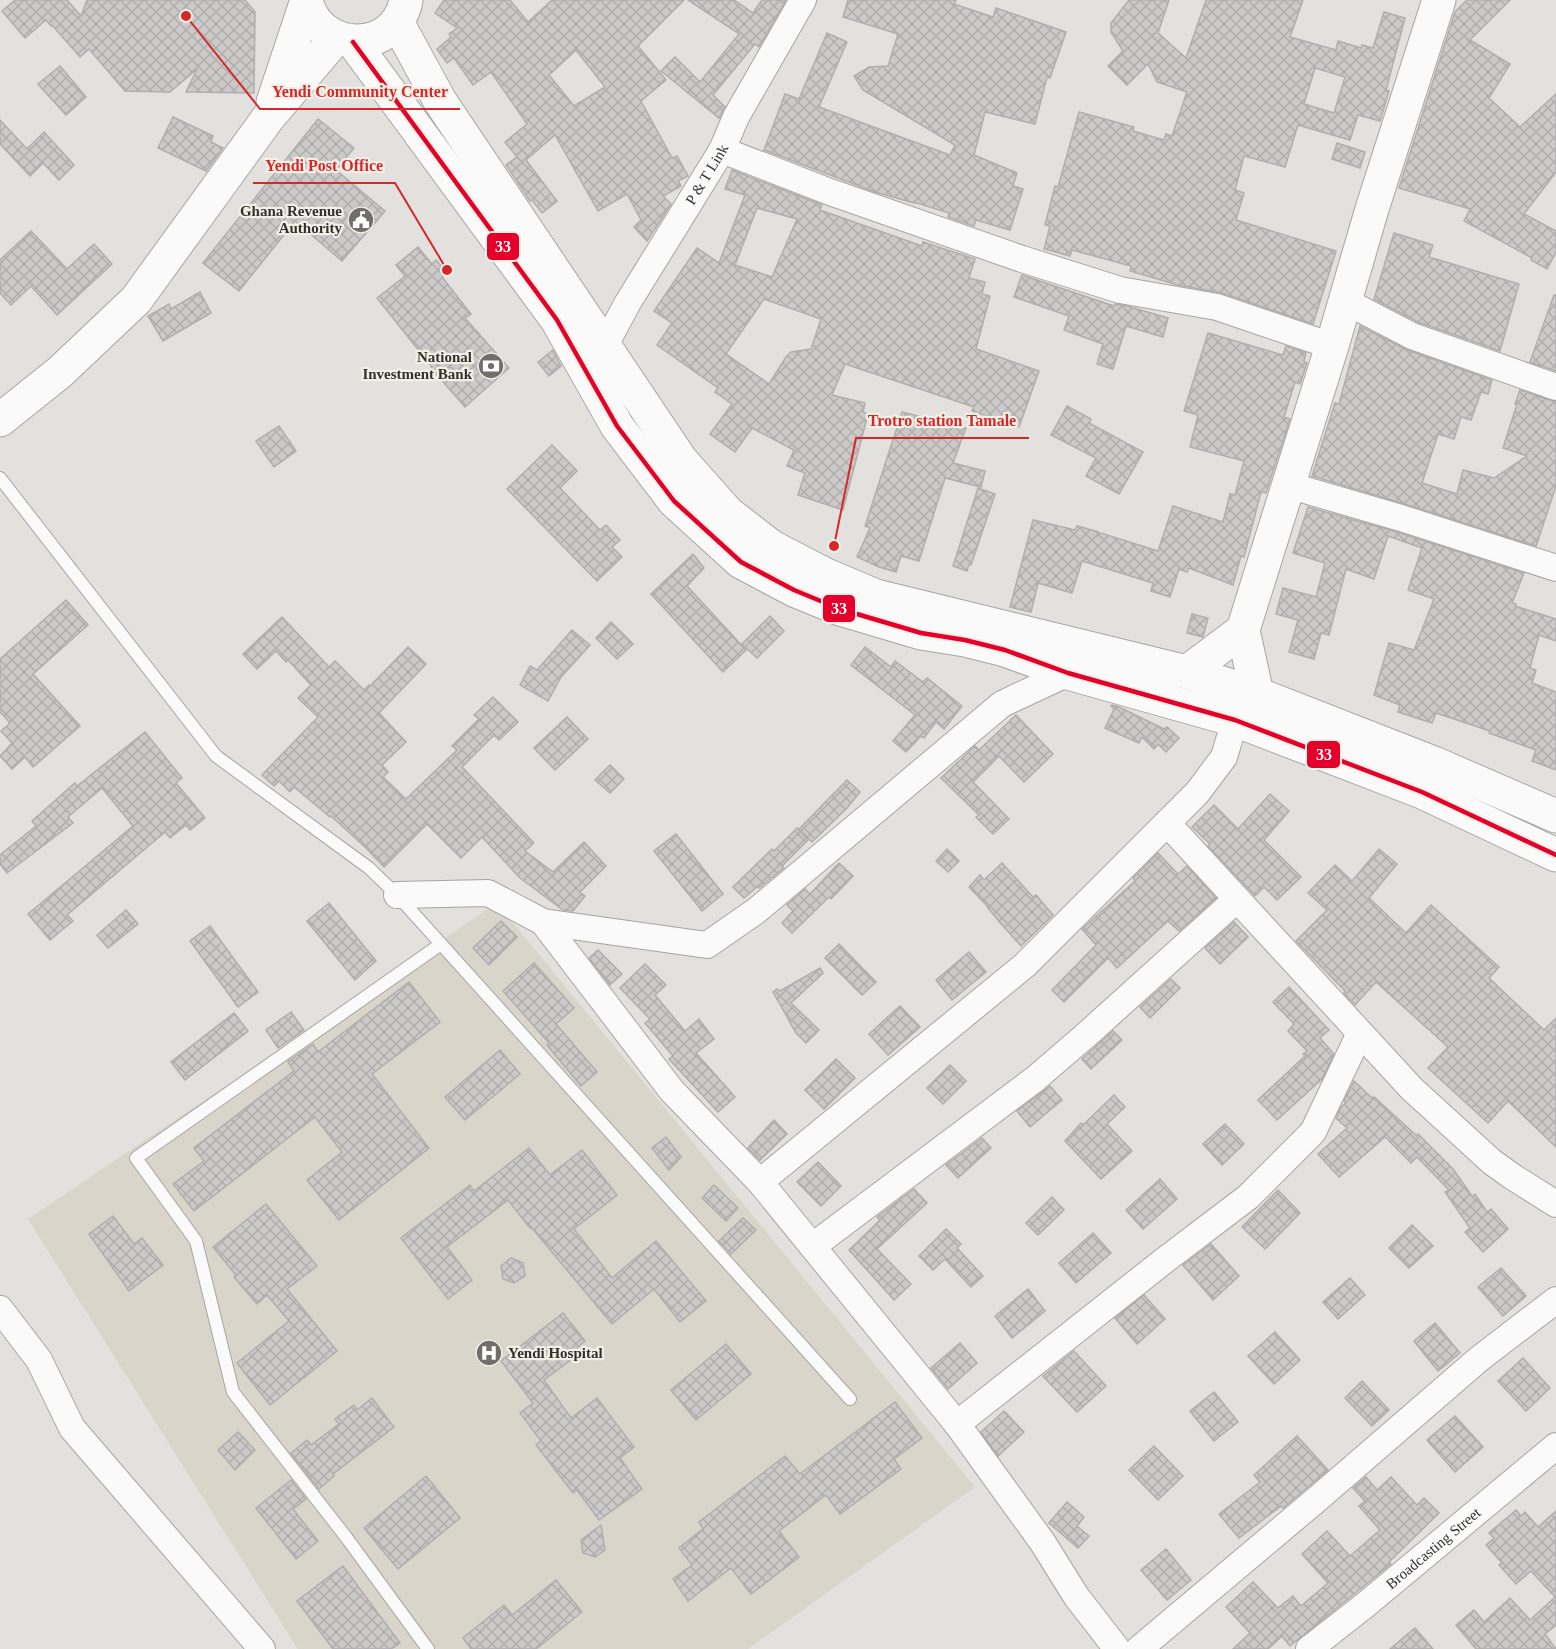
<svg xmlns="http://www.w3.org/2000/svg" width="1556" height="1649" viewBox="0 0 1556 1649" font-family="Georgia,serif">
	<defs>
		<pattern id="building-cross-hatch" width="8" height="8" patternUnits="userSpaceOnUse" patternTransform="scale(1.5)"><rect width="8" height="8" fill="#cccac9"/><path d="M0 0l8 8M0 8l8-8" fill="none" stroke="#b0aead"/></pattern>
	</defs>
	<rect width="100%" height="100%" fill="#e3e1dd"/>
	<polygon fill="#d9d5ca" points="497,903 975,1487 748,1649 298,1649 28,1219"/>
	<g fill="url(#building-cross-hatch)" stroke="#b0aeae" stroke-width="1.5" fill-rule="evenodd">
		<polygon points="15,0 67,0 81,16 87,0 245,0 255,12 254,93 186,92 197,69 170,92 125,91 89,49 80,57 52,25 51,26 46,20 25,38 2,11"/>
		<path d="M 444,0 L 510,0 L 528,22 L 552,0 L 684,0 L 638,46 L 666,80 L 641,101 L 672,158 L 677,156 L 688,176 L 678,181 L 681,186 L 663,196 L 671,204 L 647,241 L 634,227 L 641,220 L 627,194 L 598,211 L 555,135 L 526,160 L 557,201 L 542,213 L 532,200 L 530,201 L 506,165 L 517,157 L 505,142 L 527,124 L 491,72 L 473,85 L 454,58 L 447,63 L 437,49 L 451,37 L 449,34 L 457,28 L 435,13 ZM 576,50 L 605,87 L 574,106 L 549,75 Z"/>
		<polygon points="688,0 734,0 753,13 762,0 786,0 759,47 755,44 713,95 725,107 719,118 661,71 675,57 700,82 739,34"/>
		<polygon points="848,0 956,0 954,4 993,17 996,8 1066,32 1050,78 1047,77 1035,124 985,112 974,155 1017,173 1013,186 1023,189 1010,230 976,220 974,226 948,217 949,213 914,202 914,203 875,192 764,150 785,94 799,99 827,33 847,42 819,107 950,155 955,145 863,90 854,76 869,67 888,66 898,34 843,17"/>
		<path d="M 1129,0 L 1169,0 L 1158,33 L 1186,58 L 1206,0 L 1303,0 L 1290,37 L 1336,50 L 1338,41 L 1361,48 L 1362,45 L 1373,48 L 1384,12 L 1405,18 L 1386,90 L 1389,91 L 1380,121 L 1358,115 L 1350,140 L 1298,125 L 1285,167 L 1244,156 L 1235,190 L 1244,193 L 1236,220 L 1336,251 L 1313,324 L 1222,293 L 1178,285 L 1130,271 L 1131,266 L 1072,250 L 1070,256 L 1044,249 L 1050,226 L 1045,225 L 1055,186 L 1058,187 L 1079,112 L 1134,127 L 1133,131 L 1164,140 L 1166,134 L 1172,136 L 1187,92 L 1157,82 L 1148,64 L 1127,85 L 1108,66 L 1123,51 L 1111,32 L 1111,23 ZM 1315,68 L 1345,77 L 1334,113 L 1304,104 Z"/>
		<polygon points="1467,0 1510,0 1470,40 1510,64 1489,98 1520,127 1556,94 1556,172 1524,214 1556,231 1556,252 1547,269 1531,260 1532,258 1464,221 1470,209 1399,188 1455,12"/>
		<polygon points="60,66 86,97 66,115 38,84"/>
		<polygon points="173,117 213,136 211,142 223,148 206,171 158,148"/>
		<polygon points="318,119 354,148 336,170 385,211 342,261 295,221 239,291 203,263"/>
		<polygon points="0,120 27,149 44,132 74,165 59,180 43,163 30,176 0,144"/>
		<polygon points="1337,143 1365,152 1360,168 1332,159"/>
		<path d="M 732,170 L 822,205 L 820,210 L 922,246 L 923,242 L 975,259 L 969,278 L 985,282 L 982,294 L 990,296 L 976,349 L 1039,371 L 1019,427 L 972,411 L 974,407 L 845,364 L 832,395 L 865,403 L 863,412 L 868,414 L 843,510 L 798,495 L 805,473 L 787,466 L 794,450 L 752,428 L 735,452 L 710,434 L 732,404 L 715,392 L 718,388 L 657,345 L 672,323 L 654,311 L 697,248 L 719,263 L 745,195 L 725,189 ZM 757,208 L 797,219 L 772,277 L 735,265 ZM 764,299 L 821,319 L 811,349 L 791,352 L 786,357 L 769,384 L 726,354 Z"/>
		<polygon points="31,231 67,269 94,244 112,264 57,315 31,286 11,305 0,293 0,260"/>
		<polygon points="1394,233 1433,245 1429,257 1519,284 1500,351 1418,322 1374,299"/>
		<polygon points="418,247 432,264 436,260 447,273 442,277 471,314 465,318 509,368 465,407 431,368 432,367 377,298 405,276 396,265"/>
		<polygon points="1022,275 1114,306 1115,304 1127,306 1168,318 1163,337 1126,326 1113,369 1097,364 1103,344 1064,330 1069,316 1014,297"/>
		<polygon points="200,292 211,313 163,341 148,316 169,304 171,309"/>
		<polygon points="1554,295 1556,295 1556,371 1530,362"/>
		<polygon points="1360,326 1407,350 1492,380 1488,394 1481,392 1471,420 1461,417 1454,439 1438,434 1422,483 1457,494 1463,470 1494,478 1527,456 1503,448 1517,404 1515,404 1520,390 1556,402 1556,486 1536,546 1405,504 1312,476 1335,403 1339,404"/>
		<polygon points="1208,333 1283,355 1286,346 1306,353 1304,361 1307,363 1300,384 1295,382 1284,417 1290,419 1266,493 1261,492 1244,557 1241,556 1233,585 1189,568 1187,572 1179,569 1170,597 1151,591 1153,583 1082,561 1072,593 1038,583 1031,612 1010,607 1033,520 1075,530 1077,526 1099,532 1096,537 1101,533 1158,551 1173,506 1223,522 1230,494 1235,495 1244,461 1190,447 1198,415 1184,411"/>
		<polygon points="553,350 561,366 549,376 538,362"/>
		<polygon points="1067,406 1091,419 1089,423 1143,452 1119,494 1086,476 1096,458 1051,435"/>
		<polygon points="902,412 966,428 953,463 985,471 981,487 945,478 919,561 901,556 896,572 879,567 857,557 870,528 865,526"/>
		<polygon points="279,426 296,451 274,467 256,441"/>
		<polygon points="552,445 577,471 560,488 600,530 606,525 620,540 612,547 622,557 597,581 507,489"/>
		<polygon points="978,488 995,494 971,565 969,564 967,571 953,566"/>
		<polygon points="1308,507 1397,532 1524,573 1512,603 1516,604 1515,606 1556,619 1556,641 1539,635 1530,668 1536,670 1532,683 1556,692 1556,770 1532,761 1536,750 1489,733 1490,731 1436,713 1432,723 1398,712 1400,705 1374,695 1389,643 1414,650 1434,599 1408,590 1422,548 1388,536 1374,579 1346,569 1329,635 1321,633 1314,659 1289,652 1298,620 1276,614 1283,588 1316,597 1325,563 1293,553"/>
		<polygon points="693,554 704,568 687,586 746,650 723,672 651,594"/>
		<polygon points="66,600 88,625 33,674 80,726 33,767 25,757 12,769 0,756 12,743 1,731 10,723 0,712 0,659"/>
		<polygon points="1192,614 1208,618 1203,637 1187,633"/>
		<polygon points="770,616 784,631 757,658 742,644"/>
		<polygon points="282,617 329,667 335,661 364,690 369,685 370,686 408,647 426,664 379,713 406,742 382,765 388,772 383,777 406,799 457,750 452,746 479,719 474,715 493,697 518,722 499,740 494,735 462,767 534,843 525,851 553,872 584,842 606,866 580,892 585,896 573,911 563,910 520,878 482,837 461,858 427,824 384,867 366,848 331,816 330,817 294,787 290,792 279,781 274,786 262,775 318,717 298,698 311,685 288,660 286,662 276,651 257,669 243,654"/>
		<polygon points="611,622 633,644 617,659 596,638"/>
		<polygon points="572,630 590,645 561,677 548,701 520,685 530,666 537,670"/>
		<polygon points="865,647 891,667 895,661 923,682 927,678 962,706 944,729 936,722 924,738 921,736 906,752 893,741 915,715 851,665"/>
		<polygon points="1112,705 1119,707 1164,729 1167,727 1179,738 1166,752 1158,744 1154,749 1142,737 1139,743 1105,728 1114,709 1111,706"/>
		<polygon points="1016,715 1053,754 1024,782 999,756 973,782 1009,819 993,834 976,817 979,815 941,778 975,746 979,750"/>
		<polygon points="567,717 588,739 555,770 534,748"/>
		<polygon points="145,732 182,778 176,783 205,818 190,830 186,825 170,838 165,832 67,915 73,921 50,940 28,914 133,826 102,788 68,817 73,823 7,873 0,864 0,855 36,826 32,821 75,783 77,786"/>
		<polygon points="610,765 624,779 610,793 595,780"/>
		<polygon points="847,780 860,792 847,808 812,842 799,829"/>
		<polygon points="1270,794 1289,811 1264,840 1301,877 1277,900 1264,887 1255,896 1208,846 1210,844 1192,827 1214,805 1238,829"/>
		<polygon points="797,828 808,840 782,866 784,868 759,888 758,886 744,898 733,887 772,849 774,851"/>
		<polygon points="676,834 723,894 702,911 654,851"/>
		<polygon points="947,849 959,861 948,872 936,861"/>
		<polygon points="1379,849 1397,864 1369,898 1406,933 1431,905 1499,967 1489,978 1544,1030 1556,1018 1556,1147 1508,1101 1488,1123 1428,1068 1448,1047 1376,982 1355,1005 1344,993 1345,991 1296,941 1327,910 1308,893 1335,865 1352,881"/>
		<polygon points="1158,853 1178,874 1187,866 1216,898 1179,931 1168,921 1117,968 1108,958 1064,1002 1052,990 1096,945 1082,929 1135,881 1133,878"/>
		<polygon points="839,863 853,876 831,899 829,897 792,933 782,923 793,911 787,905 805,889 810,894"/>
		<polygon points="1002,863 1033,897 1036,895 1053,915 1021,946 1002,925 988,908 989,908 969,887 980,875 984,880"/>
		<polygon points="329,903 376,961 355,980 307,921"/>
		<polygon points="126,910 138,924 108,948 97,935"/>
		<polygon points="501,921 517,937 489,965 473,948"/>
		<polygon points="1234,922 1248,937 1220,964 1205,948"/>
		<polygon points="210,926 258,992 238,1007 190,941"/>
		<polygon points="839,944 876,982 862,995 825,958"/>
		<polygon points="598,950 622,974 610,985 589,958"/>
		<polygon points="969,952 986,972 952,1000 936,980"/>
		<polygon points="534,963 574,1008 556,1024 597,1072 581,1086 547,1045 549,1043 503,991"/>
		<polygon points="645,964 666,985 655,995 685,1031 699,1019 714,1039 696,1053 735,1097 718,1112 669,1059 673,1056 645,1023 650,1019 620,988"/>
		<polygon points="820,968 823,973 791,1003 819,1030 806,1043 796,1033 773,992 777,989 780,991"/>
		<polygon points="1171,979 1180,988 1150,1018 1140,1007"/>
		<polygon points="409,982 440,1022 372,1074 429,1148 339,1220 307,1180 342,1152 315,1117 194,1211 173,1184 204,1161 194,1148 294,1071 288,1062 313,1044 318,1052"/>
		<polygon points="1289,987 1329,1030 1320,1038 1334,1054 1322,1079 1277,1120 1258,1100 1305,1056 1303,1054 1307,1051 1288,1031 1294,1024 1273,1002"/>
		<polygon points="900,1006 920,1027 888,1055 869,1034"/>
		<polygon points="291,1012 304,1030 278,1048 266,1030"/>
		<polygon points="234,1013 248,1031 185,1080 171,1062"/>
		<polygon points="1113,1031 1122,1040 1091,1069 1082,1059"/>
		<polygon points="500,1050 520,1074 465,1120 445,1097"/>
		<polygon points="836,1059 855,1078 824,1109 805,1090"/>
		<polygon points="950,1065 966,1081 943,1104 927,1088"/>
		<polygon points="1354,1081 1372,1098 1374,1097 1417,1136 1418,1134 1453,1169 1472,1196 1475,1194 1487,1212 1491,1209 1508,1229 1483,1252 1465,1232 1470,1228 1445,1192 1449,1190 1417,1157 1411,1163 1385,1137 1339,1177 1318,1154 1347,1128 1336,1118 1341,1107 1346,1103 1344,1101"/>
		<polygon points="1050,1086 1062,1100 1030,1127 1017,1111"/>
		<polygon points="1114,1095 1125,1107 1107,1124 1132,1151 1101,1179 1065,1141 1081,1123 1083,1125"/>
		<polygon points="774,1120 787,1134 760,1160 748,1148"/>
		<polygon points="1225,1124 1244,1144 1222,1165 1203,1144"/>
		<polygon points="666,1137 681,1157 669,1170 652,1148"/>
		<polygon points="982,1138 991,1148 958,1178 946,1165"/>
		<polygon points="529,1148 550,1175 582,1150 617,1195 574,1229 612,1278 656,1241 706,1301 680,1322 654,1289 612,1324 531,1227 530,1228 508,1200 447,1247 472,1280 448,1299 401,1238 470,1185 474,1191"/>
		<polygon points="818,1162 841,1186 821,1206 797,1182"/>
		<polygon points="1160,1179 1177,1199 1143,1229 1126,1210"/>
		<polygon points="714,1185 738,1208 726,1221 702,1198"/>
		<polygon points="914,1189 927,1203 877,1249 911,1284 894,1300 849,1250 880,1220 877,1217"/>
		<polygon points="1278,1190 1300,1213 1265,1249 1242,1227"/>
		<polygon points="1052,1197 1064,1210 1038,1235 1026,1223"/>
		<polygon points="266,1204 317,1266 287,1289 337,1351 270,1405 237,1363 289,1321 267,1295 257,1304 234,1277 236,1275 213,1247"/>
		<polygon points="113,1216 134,1244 142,1238 163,1265 129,1291 89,1234"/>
		<polygon points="743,1218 756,1230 731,1254 719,1241"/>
		<polygon points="1412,1225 1433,1246 1409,1268 1389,1248"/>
		<polygon points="946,1229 961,1244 957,1248 983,1276 971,1287 945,1259 933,1270 919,1256"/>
		<polygon points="1093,1233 1111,1253 1076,1283 1059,1263"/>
		<polygon points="1211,1244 1239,1276 1213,1300 1183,1265"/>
		<polygon points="511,1258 523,1263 525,1276 514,1283 503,1279 501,1266"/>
		<polygon points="1501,1268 1526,1296 1503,1316 1478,1287"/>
		<polygon points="1350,1278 1365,1295 1338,1319 1323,1302"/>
		<polygon points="1028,1289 1045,1311 1012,1338 995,1316"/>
		<polygon points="1144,1295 1165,1319 1137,1344 1115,1318"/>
		<polygon points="563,1313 585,1341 572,1352 576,1356 544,1380 571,1418 597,1398 634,1447 620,1458 642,1489 599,1520 577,1490 573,1493 536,1445 541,1441 520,1413 533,1403 501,1361"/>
		<polygon points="1435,1323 1460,1353 1438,1371 1414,1341"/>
		<polygon points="1275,1332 1300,1360 1274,1384 1248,1356"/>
		<polygon points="960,1343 977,1363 948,1389 931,1368"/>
		<polygon points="726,1344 751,1374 696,1420 671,1390"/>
		<polygon points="1074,1351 1106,1386 1077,1412 1043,1376"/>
		<polygon points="1523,1358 1550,1388 1526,1411 1498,1381"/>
		<polygon points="1362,1381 1389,1410 1372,1426 1345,1398"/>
		<polygon points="1214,1392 1238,1422 1214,1441 1190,1411"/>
		<polygon points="372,1398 394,1427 333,1474 334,1476 319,1489 291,1453 307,1440 311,1445 339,1424 335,1419 354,1405 357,1410"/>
		<polygon points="895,1402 922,1438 894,1459 901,1469 840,1514 826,1495 779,1531 799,1557 751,1594 731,1568 688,1601 673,1579 692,1565 679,1548 703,1529 699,1522 785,1456 800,1474"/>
		<polygon points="1004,1411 1024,1432 998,1456 981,1432"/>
		<polygon points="1455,1416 1483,1447 1455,1472 1427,1440"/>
		<polygon points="238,1432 255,1450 235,1470 218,1450"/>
		<polygon points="1297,1436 1328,1470 1283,1508 1281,1506 1239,1538 1219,1514 1260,1482 1254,1475"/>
		<polygon points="1154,1446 1183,1476 1158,1500 1129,1470"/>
		<polygon points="426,1476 460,1518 398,1569 364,1528"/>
		<polygon points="1366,1477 1377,1490 1391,1477 1417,1505 1424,1498 1439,1513 1389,1562 1391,1564 1290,1646 1282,1636 1268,1649 1233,1649 1250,1633 1226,1607 1253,1582 1278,1608 1293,1596 1301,1606 1328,1583 1302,1554 1327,1531 1350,1556 1380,1530 1359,1506 1365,1501 1353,1488"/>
		<polygon points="291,1480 306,1499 293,1509 318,1541 296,1559 256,1508"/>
		<polygon points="1067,1502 1084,1517 1077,1526 1089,1536 1078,1548 1049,1523"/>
		<polygon points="1516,1510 1521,1516 1525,1512 1538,1527 1556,1511 1556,1625 1545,1634 1556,1649 1476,1649 1456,1625 1474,1610 1484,1622 1510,1598 1530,1620 1555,1597 1531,1571 1516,1584 1499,1565 1502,1563 1486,1545 1494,1538 1489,1533"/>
		<polygon points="601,1525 605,1550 595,1557 583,1553 581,1540"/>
		<polygon points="1166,1549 1191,1580 1167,1600 1141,1570"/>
		<polygon points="343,1566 400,1643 391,1649 333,1649 297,1601"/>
		<polygon points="556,1580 582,1612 536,1649 471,1649 463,1638 504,1605 512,1615"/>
		<polygon points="1415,1628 1433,1649 1390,1649"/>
	</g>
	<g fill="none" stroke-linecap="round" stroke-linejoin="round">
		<g stroke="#a6a5a2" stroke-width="14">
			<g id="lane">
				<polyline points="0,478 216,756 369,868 397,895 850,1399"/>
				<polyline points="428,1649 346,1537 233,1392 196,1241 136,1158 441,944"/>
			</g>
		</g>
		<g stroke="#a6a5a2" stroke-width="28">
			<g id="street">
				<polyline points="722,150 830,192 1022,259 1120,290 1217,307 1332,346"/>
				<polyline points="1345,301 1412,336 1556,387"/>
				<path id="s1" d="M 604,347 L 627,304 L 722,150 L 736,117 L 803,0"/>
				<polyline points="1288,485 1401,518 1556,568"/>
				<polyline points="1167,823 1412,1089 1492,1162 1513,1177 1556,1204"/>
				<polyline points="397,895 488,893 543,922 672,1091 760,1182 957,1424 1043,1543 1076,1596 1117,1649"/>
				<polyline points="543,922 707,945 756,911 1002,704 1068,673"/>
				<polyline points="760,1182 1025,965 1197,793 1224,757 1235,720"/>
				<polyline points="813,1246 1035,1079 1085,1036 1236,900"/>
				<polyline points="0,1309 39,1360 72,1428 262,1649"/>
				<polyline points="957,1424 1165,1260 1248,1197 1313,1132 1360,1033"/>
				<polyline points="1139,1649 1316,1500 1479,1359 1556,1300"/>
				<path id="s2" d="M 1309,1649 L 1364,1606 L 1556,1446"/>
			</g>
		</g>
		<g stroke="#a6a5a2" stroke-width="35">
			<g id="secondary">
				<polyline points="273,102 306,3"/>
				<polyline points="0,420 60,372 136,300 268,118 336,38"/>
				<polyline points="1187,672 1243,630"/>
				<polyline points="1257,694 1243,630 1332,346 1372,209 1439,0"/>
			</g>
		</g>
		<g stroke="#a6a5a2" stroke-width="35">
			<g id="highway">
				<path d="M 306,0 C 318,54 396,55 406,0"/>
				<polyline points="397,22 440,101 681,460 728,513 772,547 824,574 876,596 1187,672 1257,694 1434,763 1556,816"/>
				<polyline points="353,42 557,320 617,426 674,501 741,562 794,590 840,609 921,633 965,640 1005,650 1068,673 1235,720 1422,792 1556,855"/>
			</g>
		</g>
		<use href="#lane" stroke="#fbfafa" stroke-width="12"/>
		<use href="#street" stroke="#fbfafa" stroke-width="26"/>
		<use href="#secondary" stroke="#fbfafa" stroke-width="33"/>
		<use href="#highway" stroke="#fbfafa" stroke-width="33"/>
		<g stroke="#f3f0e7" stroke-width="9">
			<polyline id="bus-1" points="353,42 557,320 617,426 674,501 741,562 794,590 840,609 921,633 965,640 1005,650 1068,673 1235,720 1422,792 1556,855"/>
		</g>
		<use href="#bus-1" stroke="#e4002b" stroke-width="4.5"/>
	</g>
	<defs>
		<g id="civic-disc" transform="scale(1.35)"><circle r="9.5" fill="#706f6b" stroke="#f3f0e7"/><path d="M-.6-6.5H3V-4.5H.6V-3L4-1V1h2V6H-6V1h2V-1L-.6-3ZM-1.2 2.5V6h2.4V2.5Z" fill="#fff"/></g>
		<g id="bank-disc" transform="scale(1.35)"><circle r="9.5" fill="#706f6b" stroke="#f3f0e7"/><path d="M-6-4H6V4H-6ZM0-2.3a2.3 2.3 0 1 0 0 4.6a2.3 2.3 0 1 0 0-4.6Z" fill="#fff"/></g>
		<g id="hospital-disc" transform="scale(1.35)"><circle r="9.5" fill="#706f6b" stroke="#f3f0e7"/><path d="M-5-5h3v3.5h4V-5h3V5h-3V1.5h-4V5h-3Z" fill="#fff"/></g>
	</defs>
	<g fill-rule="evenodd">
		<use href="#civic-disc" x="361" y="220"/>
		<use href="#bank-disc" x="491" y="366"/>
		<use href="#hospital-disc" x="489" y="1353"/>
	</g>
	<g text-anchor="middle" stroke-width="4.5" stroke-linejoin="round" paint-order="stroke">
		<g font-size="15" fill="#32312e" stroke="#f3f0e7">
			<text dy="5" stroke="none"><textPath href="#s1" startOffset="201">P &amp; T Link</textPath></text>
			<text dy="5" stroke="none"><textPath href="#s2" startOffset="160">Broadcasting Street</textPath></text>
		</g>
		<g font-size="15" font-weight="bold" fill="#32312e" stroke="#f3f0e7" text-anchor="end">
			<text x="342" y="216">Ghana Revenue<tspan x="342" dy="17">Authority</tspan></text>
			<text x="472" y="362">National<tspan x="472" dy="17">Investment Bank</tspan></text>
			<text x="508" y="1358" text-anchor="start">Yendi Hospital</text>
		</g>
	</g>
	<path fill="none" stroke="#d62828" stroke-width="2" d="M186 16L260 109H460M447 270L395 183H253M834 546L856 438H1029"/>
	<g fill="#d62828" stroke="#f3f0e7" stroke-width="2">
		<circle cx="186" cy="16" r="6"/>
		<circle cx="447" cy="270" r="6"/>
		<circle cx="834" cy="546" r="6"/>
	</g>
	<g font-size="16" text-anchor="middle" font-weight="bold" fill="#d62828" stroke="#f3f0e7" stroke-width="4.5" stroke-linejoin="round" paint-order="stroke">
		<text x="360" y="97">Yendi Community Center</text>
		<text x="324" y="171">Yendi Post Office</text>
		<text x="942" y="426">Trotro station Tamale</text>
	</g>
	<g stroke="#f3f0e7" stroke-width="2">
		<rect x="486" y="232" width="34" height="29" rx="6" fill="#e4002b"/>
		<rect x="822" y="594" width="34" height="29" rx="6" fill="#e4002b"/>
		<rect x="1306" y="740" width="35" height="29" rx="6" fill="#e4002b"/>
	</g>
	<g font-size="16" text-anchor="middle" font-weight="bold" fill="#fff">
		<text x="503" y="252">33</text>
		<text x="839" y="614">33</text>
		<text x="1324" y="760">33</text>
	</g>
</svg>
